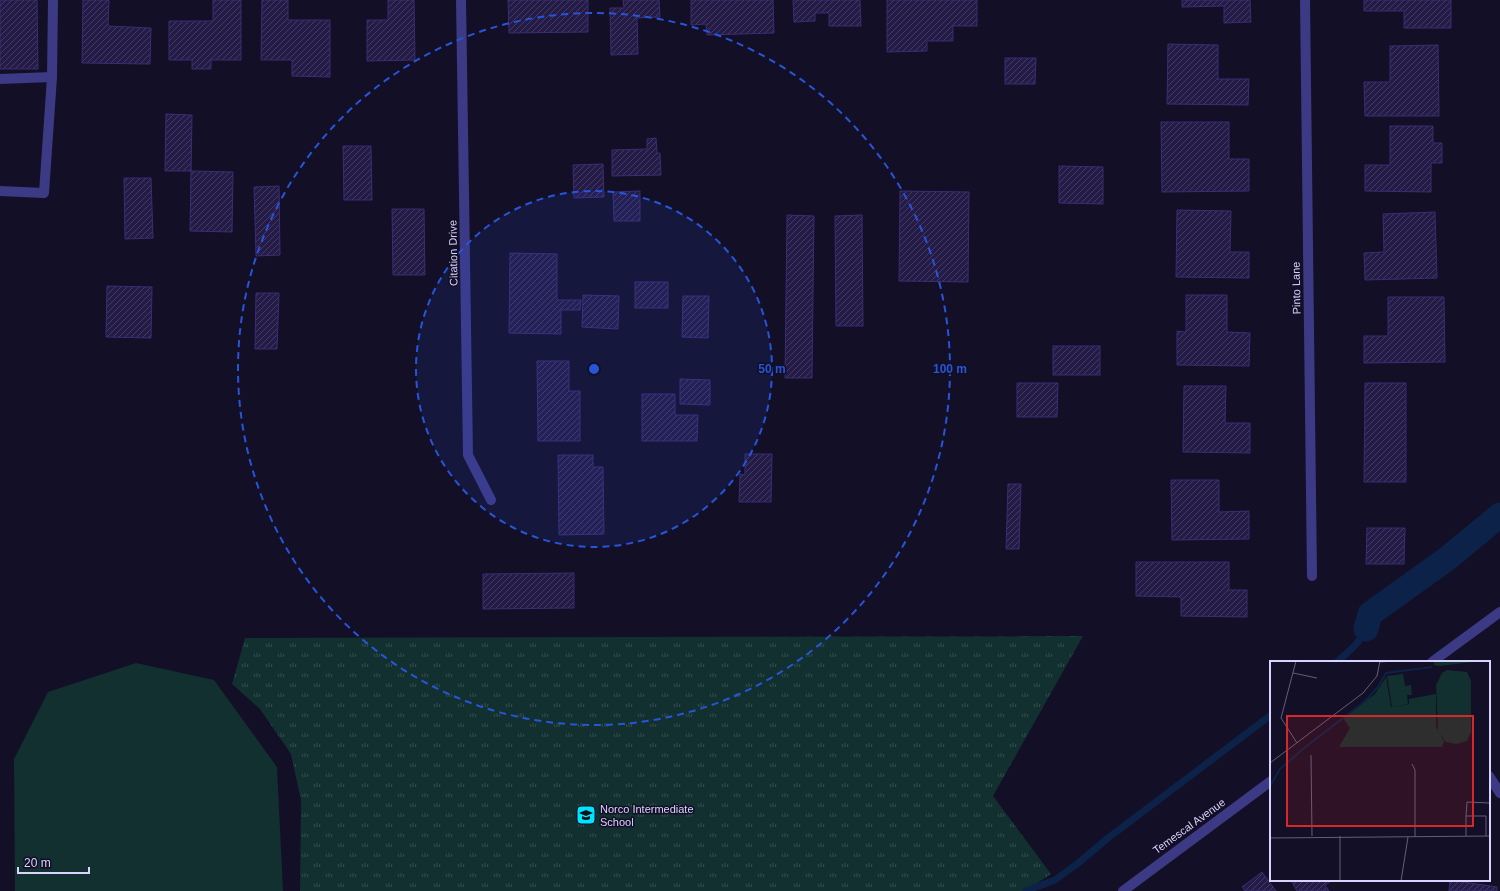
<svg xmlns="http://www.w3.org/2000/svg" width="1500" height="891" viewBox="0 0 1500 891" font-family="Helvetica,sans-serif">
	<defs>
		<pattern id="grass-tufts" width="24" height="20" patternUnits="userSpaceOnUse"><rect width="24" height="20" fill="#12302f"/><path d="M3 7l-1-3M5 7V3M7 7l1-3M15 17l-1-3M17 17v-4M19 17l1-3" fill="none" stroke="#344d4e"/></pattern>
		<pattern id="building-hatch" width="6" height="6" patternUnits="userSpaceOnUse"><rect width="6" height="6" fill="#241b47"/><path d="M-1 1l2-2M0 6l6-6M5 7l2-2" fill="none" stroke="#433b63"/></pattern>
	</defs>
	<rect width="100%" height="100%" fill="#130f26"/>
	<polygon fill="url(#grass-tufts)" points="1083,636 993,796 1051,874 1025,891 300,891 301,800 291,754 260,709 232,684 245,638"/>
	<polygon fill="#12302f" points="136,663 214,680 277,767 283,891 15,891 14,759 48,692"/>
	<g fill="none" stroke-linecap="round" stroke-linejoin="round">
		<g stroke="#0c2248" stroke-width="7">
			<path d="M 1337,662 C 1348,652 1360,643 1366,629"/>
			<polyline points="1026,891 1055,880 1077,864 1108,838 1271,715"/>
		</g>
		<polyline stroke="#0c2248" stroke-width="25" points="1366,629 1370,614 1448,558 1500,515"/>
	</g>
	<g fill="url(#building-hatch)" stroke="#3b2d73">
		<polygon points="0,0 37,0 38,69 0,69"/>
		<polygon points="83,0 109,0 108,26 151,28 150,64 82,63"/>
		<polygon points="213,0 241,0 241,60 211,60 211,69 192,69 192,60 169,60 169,21 213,21"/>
		<polygon points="262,0 288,0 288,20 330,20 330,77 292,76 292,60 261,60"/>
		<polygon points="388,0 414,0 415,60 367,61 367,20 388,20"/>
		<polygon points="508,0 588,0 588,32 509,33"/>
		<polygon points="623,0 659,0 660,17 637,18 638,54 611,55 610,8 624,8"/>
		<polygon points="691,0 773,0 774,33 707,35 706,24 691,25"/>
		<polygon points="793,0 860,0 861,26 829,26 829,13 815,13 815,21 794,22"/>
		<polygon points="887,0 977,0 977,26 953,26 953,41 927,41 927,51 887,52"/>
		<polygon points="1182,0 1250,0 1251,22 1224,23 1224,6 1182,7"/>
		<polygon points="1364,0 1451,0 1451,28 1404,28 1404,11 1364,11"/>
		<polygon points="1168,44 1218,45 1218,79 1249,79 1248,105 1167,104"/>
		<polygon points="1438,45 1439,116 1365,116 1364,82 1390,82 1390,46"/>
		<polygon points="1005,58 1036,58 1035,84 1005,84"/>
		<polygon points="166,114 192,115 191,171 165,171"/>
		<polygon points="1161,122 1229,122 1229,159 1249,159 1249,191 1162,192"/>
		<polygon points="1390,126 1433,126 1433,143 1442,143 1442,163 1431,163 1431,192 1365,191 1365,165 1390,165"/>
		<polygon points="656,138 657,153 660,153 661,175 612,176 612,150 647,149 647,139"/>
		<polygon points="343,146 371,146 372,200 344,200"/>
		<polygon points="603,164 604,197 574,198 573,165"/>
		<polygon points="1059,166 1103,167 1103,204 1059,203"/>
		<polygon points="191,171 233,172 232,232 190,231"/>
		<polygon points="124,178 151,178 153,238 125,239"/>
		<polygon points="279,186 280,255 256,256 254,187"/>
		<polygon points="640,191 640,221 614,221 613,192"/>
		<polygon points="900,191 969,192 968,282 899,281"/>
		<polygon points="392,209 424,209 425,275 393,275"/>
		<polygon points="1177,210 1231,211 1230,252 1249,252 1249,278 1176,277"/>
		<polygon points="1435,212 1437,278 1365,280 1364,253 1384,252 1383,214"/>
		<polygon points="787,215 814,216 812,378 785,378"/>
		<polygon points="862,215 863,326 836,326 835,216"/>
		<polygon points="510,253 557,254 557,300 581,300 580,310 561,310 561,334 509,333"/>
		<rect x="635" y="282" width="33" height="26"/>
		<polygon points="107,286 152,287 151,338 106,337"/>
		<polygon points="256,293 279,293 277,349 255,349"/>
		<polygon points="583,295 619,296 618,329 582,327"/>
		<polygon points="1186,295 1227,295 1227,332 1250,333 1249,366 1177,365 1177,331 1186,332"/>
		<polygon points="683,296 709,296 708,338 682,337"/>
		<polygon points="1388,297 1444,297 1445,362 1364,363 1364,336 1388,336"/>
		<rect x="1053" y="346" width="47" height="29"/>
		<polygon points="537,361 569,361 569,391 580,391 580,441 538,441"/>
		<polygon points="680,379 710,380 710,405 680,404"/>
		<polygon points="1017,383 1058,383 1057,417 1017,417"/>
		<polygon points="1365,383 1406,383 1406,482 1364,482"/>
		<polygon points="1184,386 1226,386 1225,423 1250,423 1250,453 1183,452"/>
		<polygon points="642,394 675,394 675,415 698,415 697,441 642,441"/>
		<polygon points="745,454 772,454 771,502 739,502 740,474 745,475"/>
		<polygon points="558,455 593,455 593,467 603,467 604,534 559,535"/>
		<polygon points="1171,480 1219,480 1219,512 1249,511 1249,539 1172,540"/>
		<polygon points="1008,484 1021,484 1019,549 1006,549"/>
		<polygon points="1367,528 1405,528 1404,564 1366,564"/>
		<polygon points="1136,562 1229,562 1229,590 1247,590 1247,617 1181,616 1181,597 1136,596"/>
		<polygon points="574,573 574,608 483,609 483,574"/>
		<polygon points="1262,872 1276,891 1245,891 1242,887"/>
		<polygon points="1291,880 1333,880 1325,885 1329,891 1297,891"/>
		<polygon points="1450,880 1497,887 1497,891 1449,891"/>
	</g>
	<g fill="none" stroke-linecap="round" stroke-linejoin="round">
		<g stroke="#3d3a85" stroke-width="10">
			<polyline points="0,79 52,77 53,0"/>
			<polyline points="0,191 44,193 52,77"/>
		</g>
		<g stroke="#3d3a85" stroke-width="10">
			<polyline points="461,0 468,455 491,500"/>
			<polyline points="1305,0 1312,576"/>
			<polyline points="1432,662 1500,612"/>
			<polyline points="1489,776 1500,793"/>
			<polyline points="1123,891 1271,781"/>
		</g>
	</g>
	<circle cx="594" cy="369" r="178" fill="#2655da" fill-opacity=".12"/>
	<g fill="none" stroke="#2655da" stroke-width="2" stroke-dasharray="7 5">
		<circle cx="594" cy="369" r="178"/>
		<circle cx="594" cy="369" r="356"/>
	</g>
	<defs>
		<g id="school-square" transform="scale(1)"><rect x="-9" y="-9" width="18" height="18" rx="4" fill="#00e5ff" stroke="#130f26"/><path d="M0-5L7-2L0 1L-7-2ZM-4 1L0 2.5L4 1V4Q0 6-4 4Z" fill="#111"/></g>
	</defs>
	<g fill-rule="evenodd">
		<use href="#school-square" x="586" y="815"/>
	</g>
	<g text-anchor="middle" stroke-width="3" stroke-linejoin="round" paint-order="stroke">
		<g font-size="11" fill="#d9d4ff" stroke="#130f26">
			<text transform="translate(453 253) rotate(-91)" y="4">Citation Drive</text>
			<text transform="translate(1296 288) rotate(-91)" y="4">Pinto Lane</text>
			<text transform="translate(1189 826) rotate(-36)" y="4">Temescal Avenue</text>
		</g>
		<g font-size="11" fill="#d9d4ff" stroke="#130f26" text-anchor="start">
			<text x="600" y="813">Norco Intermediate<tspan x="600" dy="13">School</tspan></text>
		</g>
	</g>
	<g transform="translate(1270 661)">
		<rect width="220" height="220" fill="#130f26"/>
		<path d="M 164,0 L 201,0 L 202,1 L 170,5 L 164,4 ZM 116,16 L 121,46 L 139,43 L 139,38 L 166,33 L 166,66 L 174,80 L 172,86 L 69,86 L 80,67 L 73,57 L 105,33 Z" fill="#12302f"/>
		<path d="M 177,9 L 197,11 L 201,20 L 201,71 L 197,80 L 186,83 L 176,81 L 168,70 L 166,24 L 172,12 ZM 133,13 L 135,25 L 141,24 L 142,34 L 137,34 L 138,43 L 122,46 L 117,15 Z" fill="#12302f"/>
		<path fill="none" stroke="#0c2248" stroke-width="2" d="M 34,87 L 94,41 L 108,26 L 116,12 L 162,6M 0,125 L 10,108 L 34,87"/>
		<path fill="none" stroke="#625e7d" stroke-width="1" d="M 26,0 L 11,57 L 27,82M 109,1 L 127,0M 23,12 L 47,17M 41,94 L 42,175M 0,102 L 93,32 L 107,15 L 110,0M 142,103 L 145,109 L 145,176M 196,155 L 197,141 L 220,142M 196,175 L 196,155 L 216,155 L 216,175M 0,177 L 220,175M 70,220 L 70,175M 131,220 L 138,176"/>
		<path fill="#d62828" fill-opacity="0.15" stroke="#d62828" stroke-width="2" d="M 17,55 L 203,55 L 203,165 L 17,165 Z"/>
		<rect width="220" height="220" fill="none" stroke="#d9d4ff" stroke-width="2"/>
	</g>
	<circle cx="594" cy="369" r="6" fill="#2655da" stroke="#130f26" stroke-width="2"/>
	<g font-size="12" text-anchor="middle" font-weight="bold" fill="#2655da" stroke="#130f26" stroke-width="3" stroke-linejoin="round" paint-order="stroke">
		<text x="772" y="373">50 m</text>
		<text x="950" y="373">100 m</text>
	</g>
	<path d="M18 867v6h71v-6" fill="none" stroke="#d9d4ff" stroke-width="2"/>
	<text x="24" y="867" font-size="12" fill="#d9d4ff" stroke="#130f26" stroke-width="3" paint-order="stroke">20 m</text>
</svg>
